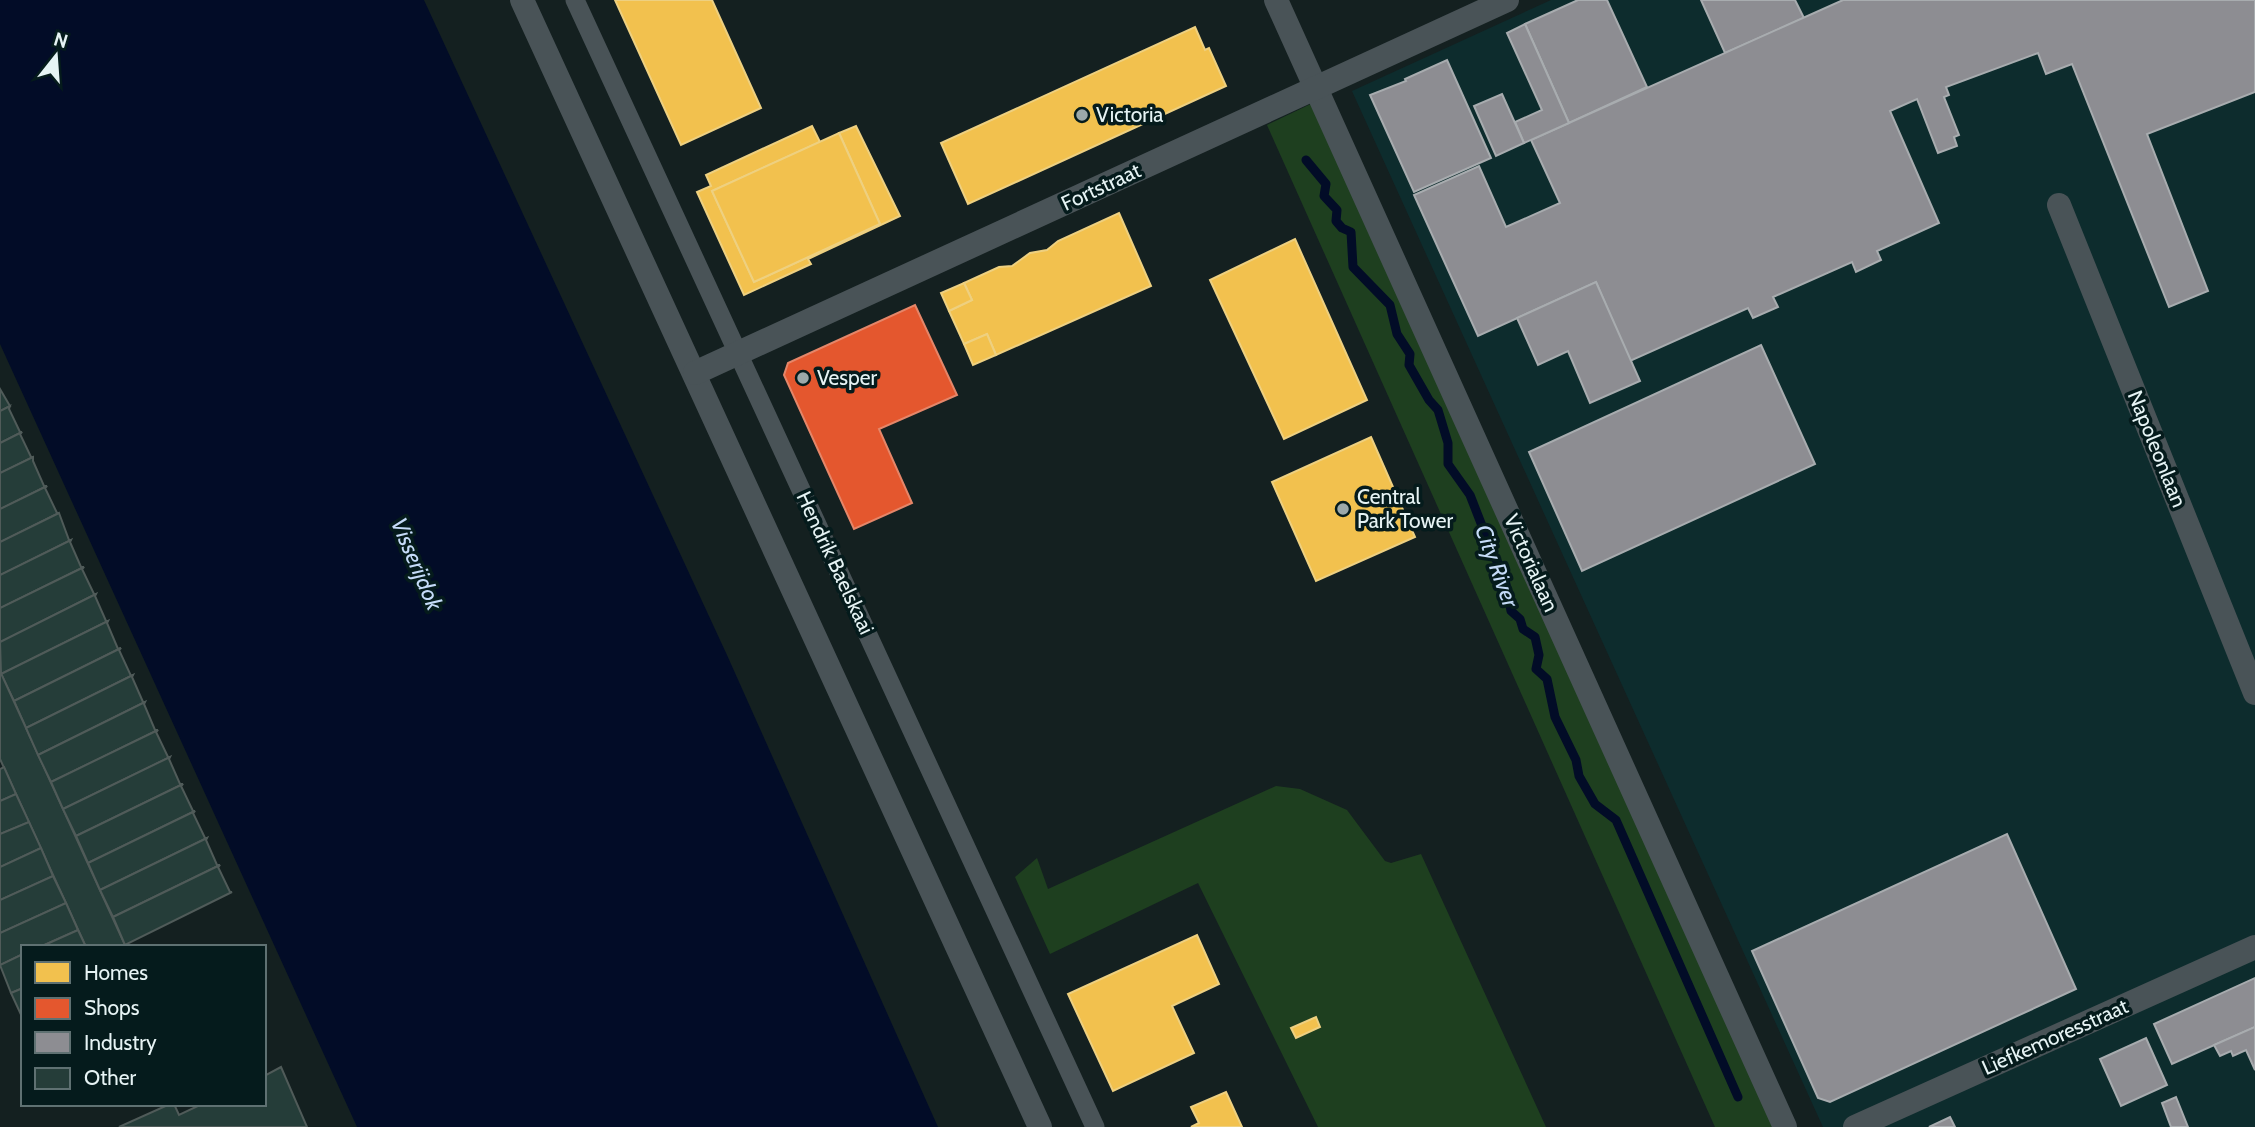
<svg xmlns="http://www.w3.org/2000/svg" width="2255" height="1127" viewBox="0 0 2255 1127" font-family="Cabin,sans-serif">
	<rect width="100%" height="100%" fill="#142020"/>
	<polygon fill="#0d2c2d" points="1551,0 2255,0 2255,1127 1823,1127 1352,91"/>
	<g fill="#1e3f1f">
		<polygon points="1315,102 1774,1127 1715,1127 1267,125"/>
		<polygon points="1276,786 1300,789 1347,810 1385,861 1391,863 1421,854 1546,1127 1318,1127 1198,883 1050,954 1015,877 1037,858 1048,889"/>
	</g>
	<polygon fill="#020c27" points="0,0 424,0 727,655 938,1127 357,1127 0,344"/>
	<g fill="#f2c14e" stroke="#eed080" stroke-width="2">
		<polygon points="615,0 712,0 761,108 681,145"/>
		<polygon points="1195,27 1205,50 1209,48 1226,86 968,204 941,143"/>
		<polygon points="812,126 820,142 712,191 754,282 880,224 839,133 856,126 900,216 808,259 811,264 744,295 697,192 711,186 706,175"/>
		<polygon points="839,133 880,224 754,282 712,191"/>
		<polygon points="1119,213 1151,286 996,355 987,334 964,344 949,311 972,300 964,283 999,267 1012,266 1030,253 1047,250 1058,241"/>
		<polygon points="1295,239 1367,400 1284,439 1210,280"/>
		<polygon points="964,283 972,300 949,311 941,293"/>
		<polygon points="987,334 996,355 973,365 964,344"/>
		<polygon points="1371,437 1415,537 1316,581 1272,482"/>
		<polygon points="1197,935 1219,984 1172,1006 1194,1053 1113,1091 1068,994"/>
		<polygon points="1316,1017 1320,1027 1296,1038 1291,1028"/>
		<polygon points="1226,1092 1242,1127 1191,1127 1199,1123 1191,1107"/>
	</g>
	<polygon fill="#e4572e" stroke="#e58669" stroke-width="2" points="915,305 957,395 879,429 912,503 854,529 784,375 788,363"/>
	<g fill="#8d8d92" stroke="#a8acaf" stroke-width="2">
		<polygon points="1578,0 1607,0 1647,87 1569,123 1525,24"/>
		<polygon points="1701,0 1795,0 1804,18 1725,53"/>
		<polygon points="1843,0 2255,0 2255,92 2147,134 2208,291 2169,307 2072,64 2046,74 2038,53 1946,87 1949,95 1944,97 1959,135 1954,137 1957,146 1938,153 1917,99 1890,111 1939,223 1877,251 1881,260 1856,272 1852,262 1773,297 1778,307 1753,318 1748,308 1630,361 1596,282 1478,336 1414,195 1479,166 1506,227 1560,203 1531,140"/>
		<polygon points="1525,24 1569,123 1524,143 1515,122 1542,110 1507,33"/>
		<polygon points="1447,60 1491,158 1414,192 1370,95 1406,81 1405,79"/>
		<polygon points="1502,94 1524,143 1496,156 1474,106"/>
		<polygon points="1596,282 1640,381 1590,403 1568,351 1538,365 1517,318"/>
		<polygon points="1761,345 1815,464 1582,571 1529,452"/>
		<polygon points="2007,834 2076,989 1830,1102 1818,1098 1752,951"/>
		<polygon points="2255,978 2255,1027 2172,1064 2154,1024"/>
		<polygon points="2255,1027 2255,1070 2246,1050 2233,1056 2231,1051 2220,1056 2214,1045"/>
		<polygon points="2146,1038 2167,1085 2121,1106 2100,1059"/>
		<polygon points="2176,1097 2188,1127 2171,1127 2162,1103"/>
		<polygon points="1950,1117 1955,1127 1929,1127"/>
	</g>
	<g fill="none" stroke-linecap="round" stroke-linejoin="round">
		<polyline stroke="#020c27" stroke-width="9" points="1306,160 1326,184 1324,196 1337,210 1336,221 1342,228 1351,232 1353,267 1390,305 1397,334 1410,354 1409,365 1429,400 1438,410 1448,443 1448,464 1470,495 1493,554 1504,574 1511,611 1520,619 1523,629 1535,637 1539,655 1536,669 1547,679 1555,717 1576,760 1579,776 1595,804 1616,820 1738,1097"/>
	</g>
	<g fill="#253d39" stroke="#505b59" stroke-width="2">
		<polygon points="0,389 10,406 0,411"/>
		<polygon points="10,406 9,409 20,432 22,432 0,443 0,411"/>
		<polygon points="22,432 20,434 31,457 33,457 0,473 0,443"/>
		<polygon points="33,457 33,461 44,486 47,486 0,509 0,473"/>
		<polygon points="47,486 45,488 57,513 59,513 0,542 0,509"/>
		<polygon points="59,513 69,540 71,540 0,575 0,542"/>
		<polygon points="71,540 70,542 81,567 84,567 0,608 0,575"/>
		<polygon points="84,567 82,569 94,594 96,594 0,642 0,608"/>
		<polygon points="96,594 95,596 106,621 108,621 1,674 0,642"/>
		<polygon points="108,621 107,623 118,649 121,648 14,701 1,674"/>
		<polygon points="121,648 119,650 131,676 133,675 26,728 14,701"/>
		<polygon points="0,671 125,945 120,947 86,947 0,759"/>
		<polygon points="133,675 132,677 143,702 145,702 38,755 26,728"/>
		<polygon points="145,702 144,704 155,730 158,730 51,782 38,755"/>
		<polygon points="158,730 156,732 168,757 170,757 63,809 51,782"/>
		<polygon points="170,757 169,759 180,784 183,784 76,836 63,809"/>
		<polygon points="4,767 16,794 0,801 0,769"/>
		<polygon points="183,784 181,786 193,811 195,811 88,863 76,836"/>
		<polygon points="16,794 29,822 0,834 0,801"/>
		<polygon points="195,811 193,813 205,838 207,838 100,890 88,863"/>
		<polygon points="29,822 41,848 0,867 0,834"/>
		<polygon points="207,838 206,840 217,865 220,865 113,917 100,890"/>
		<polygon points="41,848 53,876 0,900 0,867"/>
		<polygon points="220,865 218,867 230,892 232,892 125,945 113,917"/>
		<polygon points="53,876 66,903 0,933 0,900"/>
		<polygon points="66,903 78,930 40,947 23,947 23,954 0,965 0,933"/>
		<polygon points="78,930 86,947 40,947"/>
		<polygon points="23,954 23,988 11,993 0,965"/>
		<polygon points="23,988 23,1019 11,993"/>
		<polygon points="281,1067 307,1127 119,1127 170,1104 174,1104 179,1115 202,1104 264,1104 264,1076"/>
	</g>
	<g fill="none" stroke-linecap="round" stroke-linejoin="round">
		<polyline stroke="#495357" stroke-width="19" points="575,0 1095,1127"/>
		<g stroke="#495357" stroke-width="24">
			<polyline points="522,0 1040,1127"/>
			<polyline points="1276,0 1785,1127"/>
			<polyline points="2059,205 2255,693"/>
			<polyline points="695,373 1507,0"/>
			<polyline points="1855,1127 2255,947"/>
		</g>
	</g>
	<g fill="#9ca9aa" stroke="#051b1c" stroke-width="2.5">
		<circle cx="1082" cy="115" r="7"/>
		<circle cx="803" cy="378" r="7"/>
		<circle cx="1343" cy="509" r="7"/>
	</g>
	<g text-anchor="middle" stroke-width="7" stroke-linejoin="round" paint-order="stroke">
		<g font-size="21" fill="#e6f3f4" stroke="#051b1c" text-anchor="start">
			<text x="1096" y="122">Victoria</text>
			<text x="817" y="385">Vesper</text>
			<text x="1357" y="504">Central<tspan x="1357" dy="24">Park Tower</tspan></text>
		</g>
		<g font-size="21" fill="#e6f3f4" stroke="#051b1c">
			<text transform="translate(1101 187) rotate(-25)" y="7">Fortstraat</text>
			<text transform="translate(2157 449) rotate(68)" y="7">Napoleonlaan</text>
			<text transform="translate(835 563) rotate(65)" y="7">Hendrik Baelskaai</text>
			<text transform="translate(1531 563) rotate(66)" y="7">Victorialaan</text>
			<text transform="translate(2055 1037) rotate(-24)" y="7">Liefkemoresstraat</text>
		</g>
		<g font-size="23" font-style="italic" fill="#c5dbf8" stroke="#051b1c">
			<text transform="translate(417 564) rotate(67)" y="8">Visserijdok</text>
			<text transform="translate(1497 566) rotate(70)" y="8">City River</text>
		</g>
	</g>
	<rect x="21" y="945" width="245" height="161" fill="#051b1c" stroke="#5f7172" stroke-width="2"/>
	<rect x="35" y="962" width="35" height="21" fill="#f2c14e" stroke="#5f7172" stroke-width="2"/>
	<text x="84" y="980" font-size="21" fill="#e6f3f4">Homes</text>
	<rect x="35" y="998" width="35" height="21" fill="#e4572e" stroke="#5f7172" stroke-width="2"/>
	<text x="84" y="1015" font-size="21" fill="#e6f3f4">Shops</text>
	<rect x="35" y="1032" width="35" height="21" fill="#8d8d92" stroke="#5f7172" stroke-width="2"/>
	<text x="84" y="1050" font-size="21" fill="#e6f3f4">Industry</text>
	<rect x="35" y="1068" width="35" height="21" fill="#253d39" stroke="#5f7172" stroke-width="2"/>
	<text x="84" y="1085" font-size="21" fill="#e6f3f4">Other</text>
	<g transform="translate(56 56) rotate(17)" stroke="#051b1c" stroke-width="5" paint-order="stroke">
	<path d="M0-5L12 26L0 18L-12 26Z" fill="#e6f3f4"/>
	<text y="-10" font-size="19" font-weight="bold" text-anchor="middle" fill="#e6f3f4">N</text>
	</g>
</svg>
